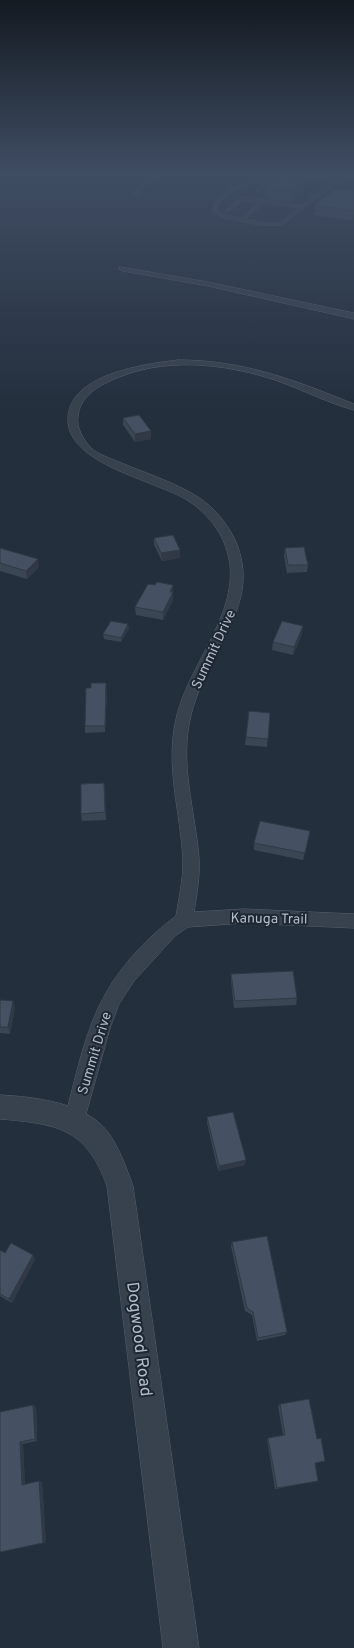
<svg xmlns="http://www.w3.org/2000/svg" width="354" height="1648" viewBox="0 0 354 1648" font-family="Overpass,sans-serif">
	<rect width="100%" height="100%" fill="#242f3e"/>
	<g fill="none" stroke-linecap="round" stroke-linejoin="round">
		<g stroke="#565f6c" stroke-width="4">
			<g id="service">
				<polyline points="297,178 354,178"/>
				<path d="M 272,179 C 254,181 220,190 214,210 L 223,216 L 263,224 L 281,224 L 331,185 L 343,178"/>
				<polyline points="258,190 272,179"/>
				<polyline points="135,194 160,173"/>
				<polyline points="227,211 243,198 302,207"/>
				<polyline points="245,217 263,201"/>
			</g>
		</g>
		<g stroke="#565f6c" stroke-width="1">
			<g id="minor">
				<polygon points="349,173 354,173 354,175 343,180 340,178"/>
				<polygon points="120,267 208,282 354,313 354,319 208,286 123,271 119,269"/>
				<path d="M 178,360 C 244,360 294,380 354,404 L 354,410 C 328,403 303,390 278,381 C 225,363 162,356 110,381 C 95,388 80,398 78,416 C 76,428 83,439 91,448 C 99,455 110,458 119,462 C 145,473 174,482 198,497 C 219,511 236,534 241,558 C 250,596 229,628 212,660 C 204,677 196,696 191,715 C 179,763 195,810 199,858 C 200,876 197,894 194,912 L 244,909 L 354,914 L 354,928 L 244,923 L 188,927 L 175,936 L 134,981 L 119,1004 L 110,1028 L 84,1121 L 81,1128 L 74,1131 L 67,1128 L 64,1121 C 75,1081 85,1028 106,993 C 122,964 149,936 176,916 C 179,898 183,880 183,861 C 181,812 164,765 177,715 C 192,655 255,598 220,534 C 212,520 200,508 187,500 C 154,480 68,464 68,420 C 67,374 145,364 178,360 Z"/>
			</g>
		</g>
		<g stroke="#565f6c" stroke-width="1">
			<path id="tertiary" d="M 0,1095 C 34,1097 84,1102 107,1131 C 119,1147 126,1167 133,1186 L 199,1648 L 163,1648 L 107,1186 C 86,1128 58,1124 0,1119 Z"/>
		</g>
		<use href="#service" stroke="#38414e" stroke-width="3.5"/>
		<use href="#minor" fill="#38414e" fill-rule="evenodd"/>
		<use href="#tertiary" fill="#38414e" fill-rule="evenodd"/>
	</g>
	<g fill="#3b4654">
		<polygon points="307,178 306,188 291,202 265,198 265,188"/>
		<polygon points="354,191 354,220 352,221 314,215 315,205"/>
		<polygon points="123,418 151,439 135,442 123,425"/>
		<polygon points="154,538 180,550 180,558 162,561 154,545"/>
		<polygon points="0,548 39,567 27,579 0,571"/>
		<polygon points="285,548 308,565 307,572 287,573 284,556"/>
		<polygon points="155,585 173,585 173,600 163,620 136,615 135,607"/>
		<polygon points="129,628 121,642 104,639 103,634"/>
		<polygon points="302,634 293,655 272,650 273,642"/>
		<polygon points="107,689 105,732 85,733 85,726"/>
		<polygon points="270,713 267,747 245,745 246,737"/>
		<polygon points="105,790 106,820 82,821 81,814"/>
		<polygon points="310,831 303,860 254,850 254,843"/>
		<polygon points="231,974 297,998 296,1005 234,1008 231,981"/>
		<polygon points="0,1000 13,1001 15,1008 10,1034 0,1033"/>
		<polygon points="207,1117 245,1165 218,1171 207,1123"/>
		<polygon points="232,1242 287,1332 285,1335 257,1341 252,1315 245,1311 231,1246"/>
		<polygon points="0,1250 5,1253 35,1259 12,1303 0,1296"/>
		<polygon points="280,1404 317,1439 325,1461 322,1462 315,1463 318,1481 275,1489 267,1439 268,1438 283,1435 278,1406"/>
		<polygon points="33,1405 36,1407 37,1441 23,1444 25,1484 42,1482 46,1542 0,1552 0,1412"/>
	</g>
	<g fill="#303945">
		<polygon points="307,178 306,188 291,202 291,192"/>
		<polygon points="354,211 354,220 352,221"/>
		<polygon points="151,431 151,439 135,442 135,434"/>
		<polygon points="180,550 180,558 162,561 161,553"/>
		<polygon points="38,559 39,567 27,579 26,571"/>
		<polygon points="173,585 173,600 163,620 163,612 170,592"/>
		<polygon points="128,624 129,628 121,642 121,638"/>
		<polygon points="303,626 302,634 293,655 294,647"/>
		<polygon points="106,683 107,689 105,732 105,726"/>
		<polygon points="104,783 105,790 106,820 105,812"/>
		<polygon points="13,1001 15,1008 10,1034 8,1027"/>
		<polygon points="246,1160 245,1165 218,1171 219,1166"/>
		<polygon points="33,1255 35,1259 12,1303 9,1299"/>
		<polygon points="33,1405 36,1407 37,1441 35,1439"/>
		<polygon points="20,1442 23,1444 25,1486 22,1485"/>
		<polygon points="39,1481 42,1482 46,1542 43,1543"/>
	</g>
	<g fill="#455162" stroke="#303945">
		<polygon points="282,175 307,178 291,192 265,188"/>
		<polygon points="336,188 354,191 354,211 315,205"/>
		<polygon points="139,415 151,431 135,434 123,418"/>
		<polygon points="173,535 180,550 161,553 154,538"/>
		<polygon points="304,547 308,565 288,565 285,548"/>
		<polygon points="0,548 38,559 26,571 0,563"/>
		<polygon points="157,582 173,585 170,592 173,592 163,612 135,607 148,584 155,585"/>
		<polygon points="111,621 128,624 121,638 103,634"/>
		<polygon points="282,621 303,626 294,647 273,642"/>
		<polygon points="91,683 106,683 105,726 85,726 86,688 91,688"/>
		<polygon points="249,711 270,713 268,739 246,737"/>
		<polygon points="104,783 105,812 81,814 81,784"/>
		<polygon points="260,821 310,831 305,853 254,843"/>
		<polygon points="293,971 297,998 235,1001 231,974"/>
		<polygon points="0,1000 13,1001 8,1027 0,1027"/>
		<polygon points="233,1112 246,1160 219,1166 207,1117"/>
		<polygon points="267,1236 287,1332 258,1338 253,1312 247,1308 232,1242"/>
		<polygon points="11,1243 33,1255 9,1299 0,1294 0,1250 5,1253"/>
		<polygon points="309,1399 317,1439 321,1438 325,1461 315,1463 318,1481 277,1488 268,1438 285,1435 280,1404"/>
		<polygon points="33,1405 35,1439 20,1442 22,1485 39,1481 43,1543 0,1552 0,1412"/>
	</g>
	<linearGradient id="sky" x2="0" y2="1"><stop stop-color="#141a22"/><stop offset="0.43" stop-color="#3f4d63"/><stop offset="1" stop-color="#3f4d63" stop-opacity="0"/></linearGradient>
	<rect width="354" height="404" fill="url(#sky)"/>
	<g text-anchor="middle" stroke-width="4" stroke-linejoin="round" paint-order="stroke">
		<g font-size="14" fill="#b4bcc9" stroke="#1d2633">
			<text transform="translate(213 649) rotate(-65)" y="5">Summit Drive</text>
			<text transform="translate(269 918) rotate(1)" y="5">Kanuga Trail</text>
			<text transform="translate(94 1053) rotate(-73)" y="5">Summit Drive</text>
		</g>
		<g font-size="17" fill="#b4bcc9" stroke="#1d2633">
			<text transform="translate(140 1339) rotate(83)" y="6">Dogwood Road</text>
		</g>
	</g>
</svg>
